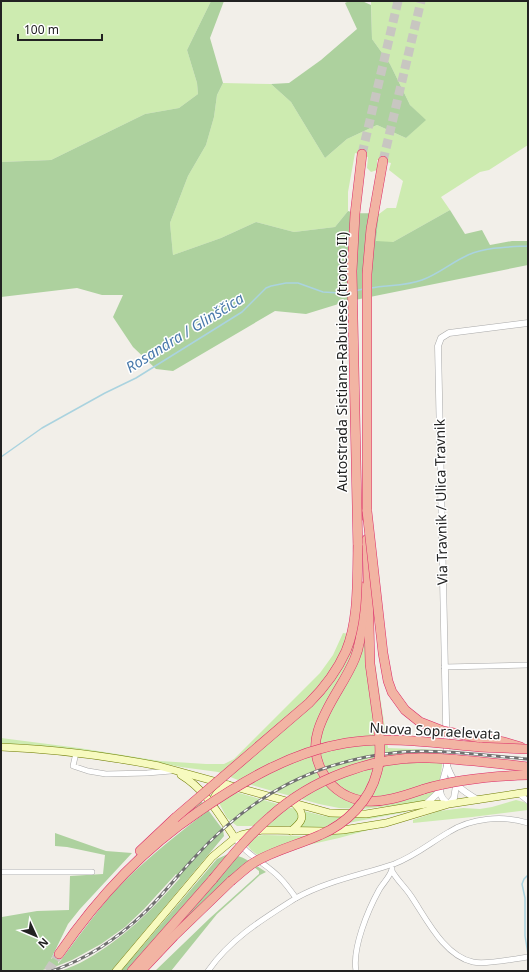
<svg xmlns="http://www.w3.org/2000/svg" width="529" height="972" viewBox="0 0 529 972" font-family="'Noto Sans',sans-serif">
	<rect width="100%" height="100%" fill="#f2efe9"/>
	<g fill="#cdebb0">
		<polygon points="1,1 211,1 187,50 197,83 198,94 179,108 145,114 51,160 1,162"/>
		<polygon points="371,1 528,1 528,145 489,170 480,172 441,197 450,210 393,242 376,242 379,214 387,208 396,208 403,181 389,170 391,163 377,160 377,170 371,172 367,168 368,157 355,153 348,192 348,211 335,227 294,232 256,222 221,238 173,255 170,223 188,176 206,145 214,117 217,95 223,83 271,84 291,102 325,158 347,139 377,125 406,138 425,120 410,105 390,64 372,39"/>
		<polygon points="343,633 371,638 388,748 442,750 442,766 439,787 432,796 423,802 362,809 339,808 319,804 248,784 218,772 181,767 145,760 58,749 22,744 1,744 1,738 79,748 160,761 206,764 224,764 234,759 320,673 333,655"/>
		<path d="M 232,791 L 295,809 C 301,815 299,822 291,826 L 237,826 L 227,818 L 219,803 Z"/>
		<polygon points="516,800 524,802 528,805 528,810 472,817 413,823 413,820 439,811 463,808 480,809 492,807"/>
		<polygon points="304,811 324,816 353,818 406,811 406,812 327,827 300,828 304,820"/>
		<polygon points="372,829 339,838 308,845 265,861 251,850 242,838 264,835 303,836 328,835"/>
	</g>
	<g fill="#add19e">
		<path d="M 211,1 L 224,1 L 210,38 L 223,83 L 217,95 L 214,117 L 206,145 L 188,176 L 170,223 L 173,255 L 221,238 L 256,222 L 294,232 L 335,227 L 348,211 C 359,215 369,212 379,214 L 376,241 L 393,242 L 450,210 L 465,234 L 482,230 L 490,245 L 512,241 L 528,241 L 528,265 L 345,302 L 306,314 L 275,311 L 173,371 L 156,369 L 133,347 L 113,317 L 123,295 L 102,295 L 77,288 L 1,297 L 1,162 L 51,160 L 145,114 L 179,108 L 198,94 L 197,83 L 187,50 Z"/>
		<polygon points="349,1 362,1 371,5 372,39 390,64 410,105 426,120 406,138 377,125 347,139 325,158 291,102 271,84 289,83 321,60 357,29 345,3"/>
		<path d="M 195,795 L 203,803 L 223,830 L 224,836 L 111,971 L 61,971 C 70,967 79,964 87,959 C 123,939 153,909 180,878 L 176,874 L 144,909 L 125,927 L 101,944 L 72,960 L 57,966 L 39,971 L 1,971 L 1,921 L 2,917 L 37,911 L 69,910 L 70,876 L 103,874 L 105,855 L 67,847 L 55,846 L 55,833 L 106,851 L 132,853 L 80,909 L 68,924 L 51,959 L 59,954 L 58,964 C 76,940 93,916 113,893 C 139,865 170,840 201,816 L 198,812 L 178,821 L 173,815 Z"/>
		<path d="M 228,854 C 243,855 253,864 266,872 L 260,875 L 217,914 L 171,971 L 155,971 L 210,918 L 259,874 L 259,871 L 254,867 L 182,924 L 180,923 L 216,881 L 128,971 L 121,971 L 217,859 Z"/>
	</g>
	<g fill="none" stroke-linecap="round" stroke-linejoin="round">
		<g stroke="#aad3df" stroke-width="1.5">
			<path d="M 371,288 C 388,285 406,286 422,280 C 439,274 452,262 468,255 C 486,247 509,247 528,246"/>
			<polyline points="355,291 363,289"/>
			<polyline points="1,457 42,428 105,393 136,378 242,312 266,288 271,286 286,283 298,283 323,292 340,293 350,292"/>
			<polyline points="528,954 525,936 525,898 522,884 524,879 528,875"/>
		</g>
		<g stroke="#c8c6c1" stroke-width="9" stroke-dasharray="9 4.5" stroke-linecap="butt">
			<polyline points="362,154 398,1"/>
			<polyline points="383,161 421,1"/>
			<polyline points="48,971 59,954"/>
		</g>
		<g stroke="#a9a9a9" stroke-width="6">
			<g id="minor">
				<polyline points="444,667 528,665"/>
				<polyline points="76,753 73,766 88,771 106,774 147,773 171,771"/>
				<polyline points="518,793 528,801"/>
				<path d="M 235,838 C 247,856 266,863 280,878 C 286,884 291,891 296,898 C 327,881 361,875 394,864 C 415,856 430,843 449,832 C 471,818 503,815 528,823"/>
				<path d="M 392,871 C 397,880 405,887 411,896 C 426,918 444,956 473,962 C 486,965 513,959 528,957"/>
				<polyline points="1,872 92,872"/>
				<path d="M 208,971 C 231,938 263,919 296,898"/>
				<path d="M 356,971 C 352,948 368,910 379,890 C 383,883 390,877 392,869"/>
			</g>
		</g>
		<g stroke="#a9a9a9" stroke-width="7">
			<g id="tertiary">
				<path d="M 447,766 C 454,785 461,790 478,800"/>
				<path d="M 440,791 C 441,798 444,801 449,804 L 454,798 L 456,786"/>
				<polyline points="426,804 440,791 447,766 438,346 441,338 449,333 528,323"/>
			</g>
		</g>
		<g stroke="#707d05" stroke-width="8">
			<g id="secondary">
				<path d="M 1,747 C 54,749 107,756 159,766 L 330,813 L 366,814 L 426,804 L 443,804"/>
				<path d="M 181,775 C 206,790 219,815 235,838"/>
				<path d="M 213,804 C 213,794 220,790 228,785"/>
				<path d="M 291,831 C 302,822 307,816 295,804"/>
				<polyline points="116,971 212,857 235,838 241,835 262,830 324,831 343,830 386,823 449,804 528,792"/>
			</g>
		</g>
		<g stroke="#dc2a67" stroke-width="10">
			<g id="trunk">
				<polyline points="367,518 367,274 371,229 383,161"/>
				<polyline points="367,539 370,664 378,721"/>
				<polyline points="358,553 352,271 355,214 362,154"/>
				<path d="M 360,586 C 362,609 364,635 355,658 C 345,683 326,704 318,731 C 308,763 331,797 365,801 C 385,803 406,795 424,789"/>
				<polyline points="481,738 504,742 521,747"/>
				<polyline points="140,851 175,818"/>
				<path d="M 59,954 C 96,900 143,849 198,812"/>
				<polyline points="132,971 213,879"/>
				<polyline points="141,971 174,936 231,881"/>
			</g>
		</g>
		<use href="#minor" stroke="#fff" stroke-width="5"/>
		<use href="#tertiary" stroke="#fff" stroke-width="6"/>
		<use href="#secondary" stroke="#f7fabf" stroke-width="7"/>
		<use href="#trunk" stroke="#f2b4a3" stroke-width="9"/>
		<g stroke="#707070" stroke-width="3">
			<path id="rail" d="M 52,971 C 86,959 117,939 143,914 C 161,897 177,876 194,858 C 251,795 316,760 401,752 C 441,749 488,756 528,759"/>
		</g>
		<use href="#rail" stroke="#fff" stroke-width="1.5" stroke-dasharray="4.5" stroke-linecap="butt"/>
		<g stroke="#dc2a67" stroke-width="10" stroke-linecap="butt">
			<g id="trunk-bridge">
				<polyline points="367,511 383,653 388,681 392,692 405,710 420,722 443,731 481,738"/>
				<path d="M 424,789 C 458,779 493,776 528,775"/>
				<path d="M 198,812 C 243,781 291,752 346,743 C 390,736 435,743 479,747 C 496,748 512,748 528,749"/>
				<path d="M 175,818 L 309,703 C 324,688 337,671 346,651 C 359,620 357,579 358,545"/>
				<path d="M 213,879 C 231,857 249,835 270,817 C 312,779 372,756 429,758 C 462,759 495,763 528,767"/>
				<path d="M 231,881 C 239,875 246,867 255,862 C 275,850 298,845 320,835 C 346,824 370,801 377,772 C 382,755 379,738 378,721"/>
			</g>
		</g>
		<use href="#trunk-bridge" stroke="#f2b4a3" stroke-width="9"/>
	</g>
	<g text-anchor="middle" stroke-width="3" stroke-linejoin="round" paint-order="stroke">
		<g font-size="14" fill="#222" stroke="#fff">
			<text transform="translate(342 362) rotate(-90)" y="5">Autostrada Sistiana-Rabuiese (tronco II)</text>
			<text transform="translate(441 502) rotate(-91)" y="5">Via Travnik / Ulica Travnik</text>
			<text transform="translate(435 731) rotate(3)" y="5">Nuova Sopraelevata</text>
		</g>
		<g font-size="15" font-style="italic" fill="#4a7aab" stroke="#fff">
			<text transform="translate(185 333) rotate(-32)" y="5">Rosandra / Glinščica</text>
		</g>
	</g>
	<rect width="529" height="972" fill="none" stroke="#222222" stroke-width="4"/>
	<g transform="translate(36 936) rotate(134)" stroke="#ffffff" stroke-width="3" paint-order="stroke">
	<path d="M0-3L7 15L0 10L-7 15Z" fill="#222222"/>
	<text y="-6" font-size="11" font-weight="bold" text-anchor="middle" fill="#222222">N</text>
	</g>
	<path d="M18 34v6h84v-6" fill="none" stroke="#222222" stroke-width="2"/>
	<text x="24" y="34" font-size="12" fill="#222222" stroke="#ffffff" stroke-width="3" paint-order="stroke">100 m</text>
</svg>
